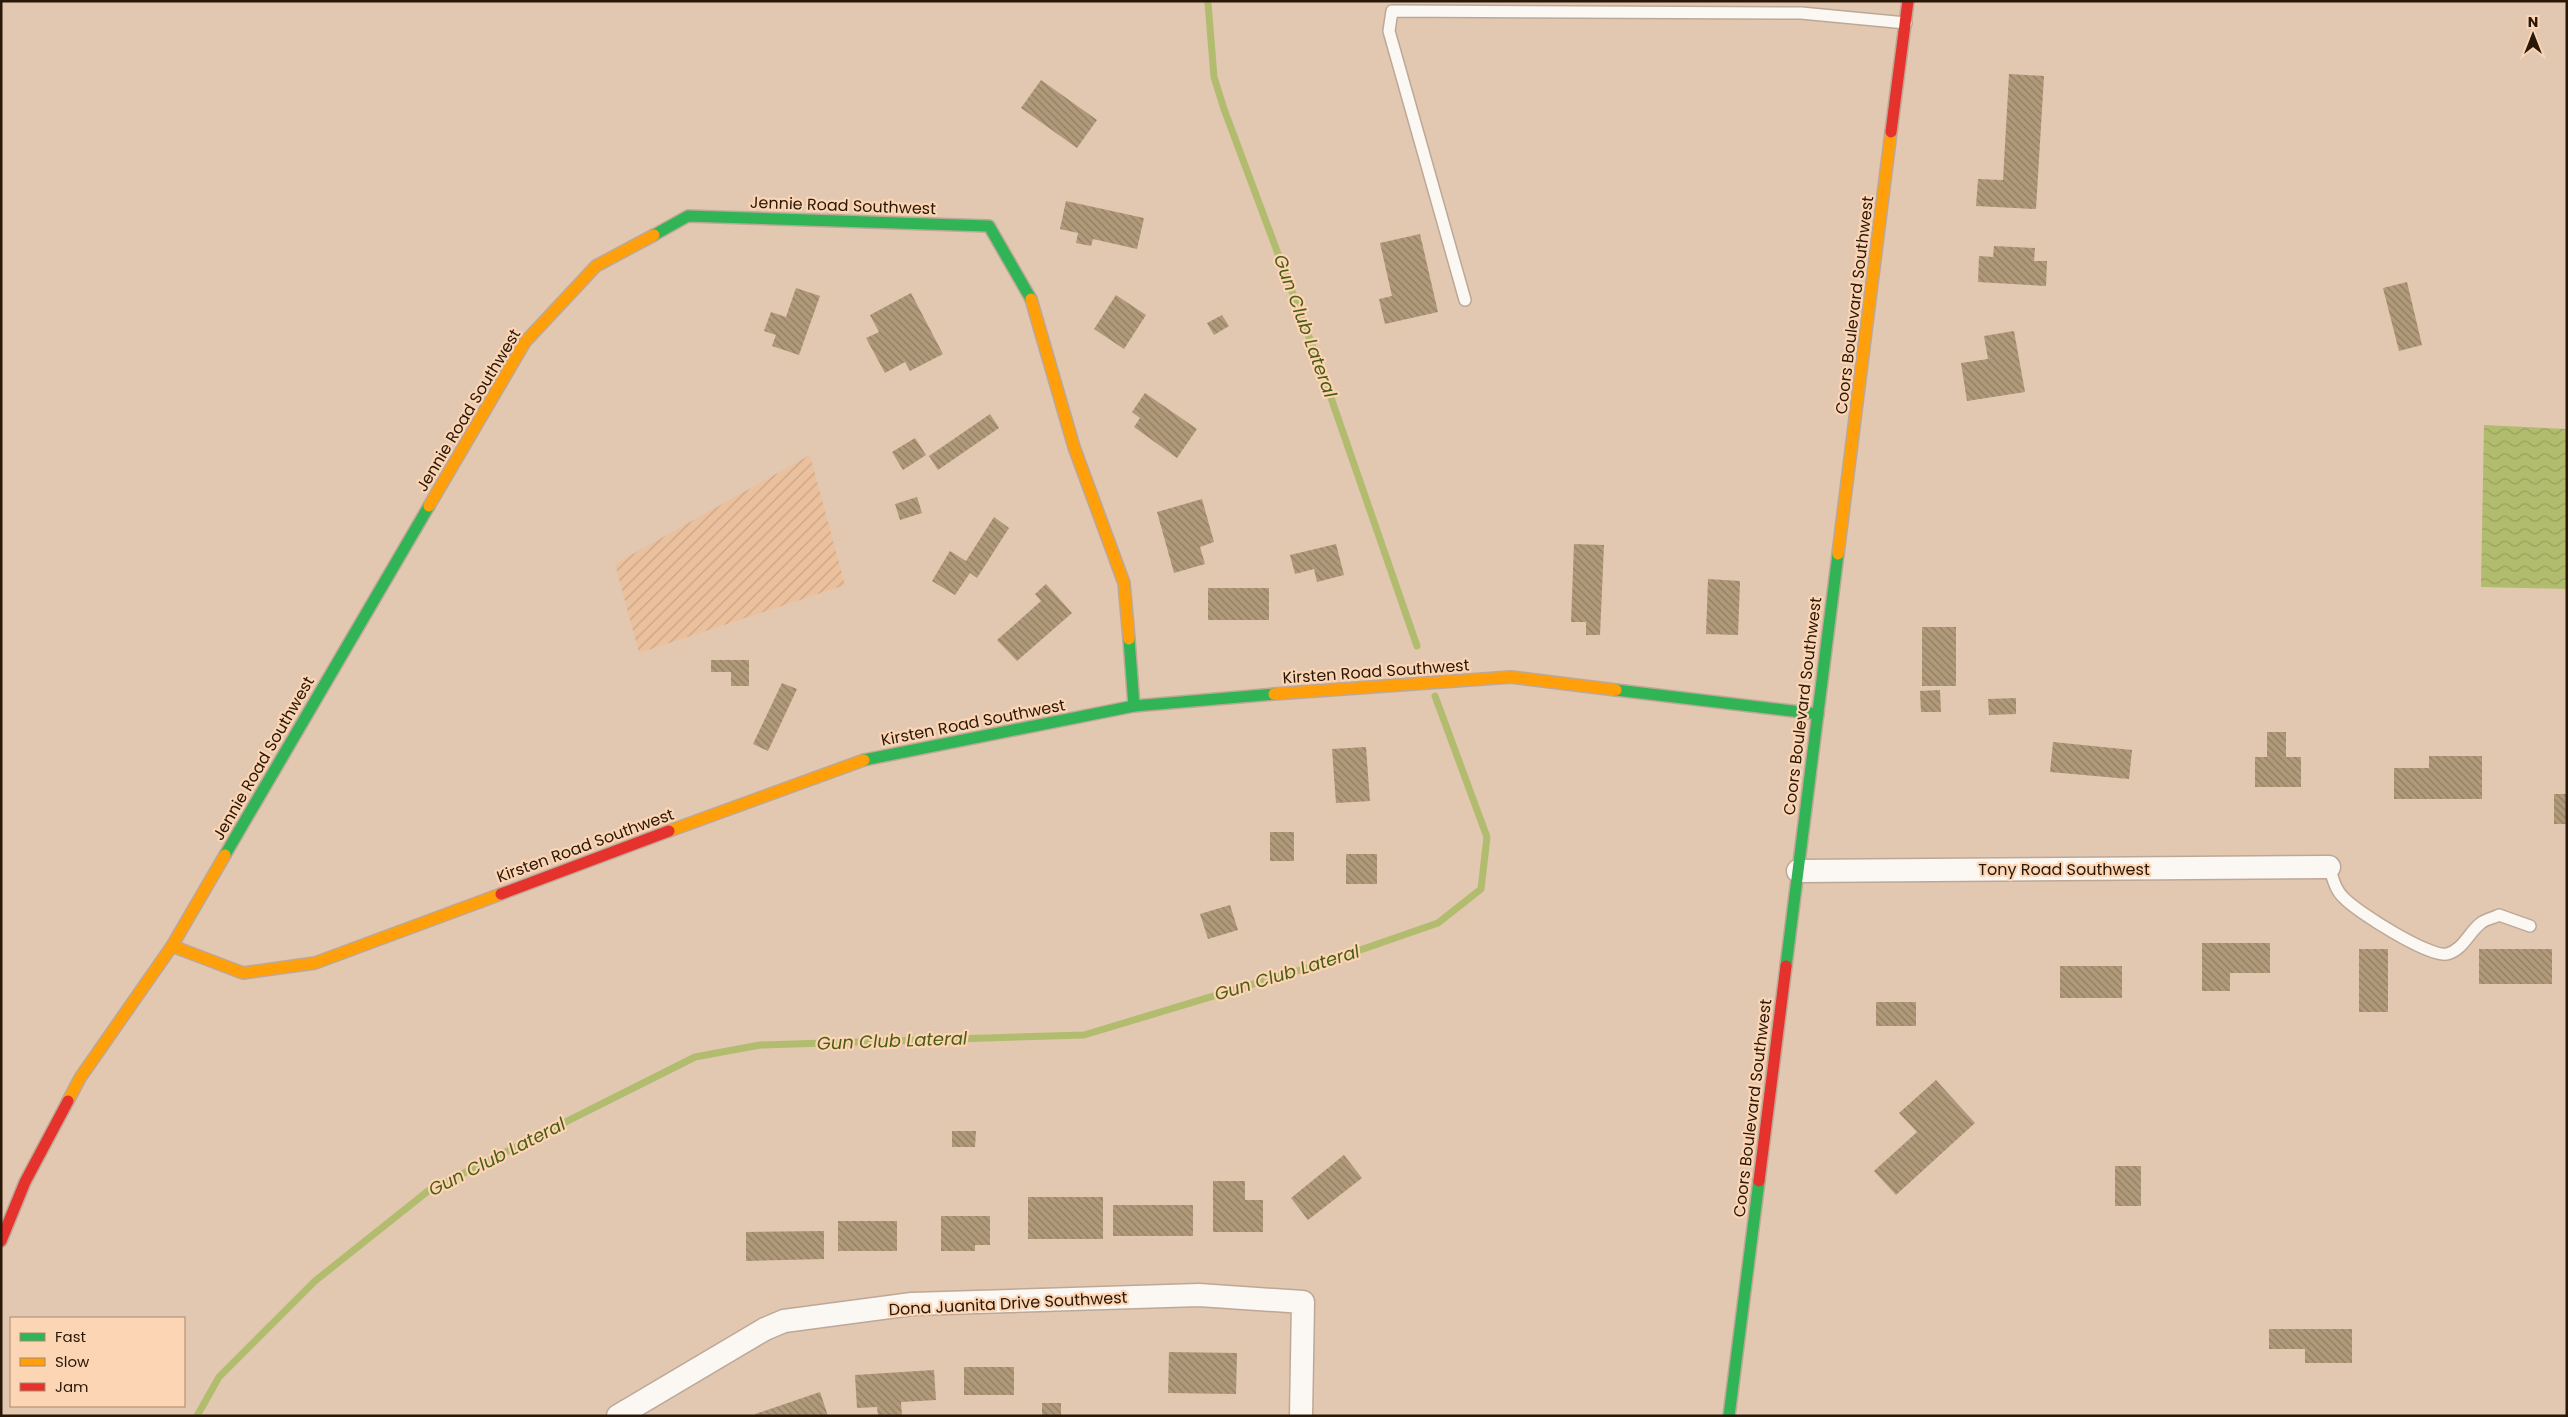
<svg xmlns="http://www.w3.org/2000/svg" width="2568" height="1417" viewBox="0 0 2568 1417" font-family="Poppins,sans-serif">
	<defs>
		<pattern id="industrial-furrows" width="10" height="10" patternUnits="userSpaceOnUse" patternTransform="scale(1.25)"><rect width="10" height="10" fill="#eac09d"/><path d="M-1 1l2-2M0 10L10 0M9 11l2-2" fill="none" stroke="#c9a486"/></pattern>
		<pattern id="water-waves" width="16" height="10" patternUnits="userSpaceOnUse" patternTransform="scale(1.25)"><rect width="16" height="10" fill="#b2bc6e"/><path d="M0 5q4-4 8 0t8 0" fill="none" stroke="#99a15e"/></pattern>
		<pattern id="building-back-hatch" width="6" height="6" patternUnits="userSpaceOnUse" patternTransform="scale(1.25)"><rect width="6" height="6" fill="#b09a7a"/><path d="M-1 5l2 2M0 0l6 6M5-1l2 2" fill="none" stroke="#8f7d62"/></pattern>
	</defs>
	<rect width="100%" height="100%" fill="#e2c7b1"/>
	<polygon fill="url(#industrial-furrows)" points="810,455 845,585 639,653 615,564"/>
	<polygon fill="url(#water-waves)" points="2484,425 2567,429 2567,589 2481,587"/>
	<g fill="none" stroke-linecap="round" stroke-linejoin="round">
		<g stroke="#b2bc6e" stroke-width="7">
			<polyline points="1208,3 1214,77 1224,109 1321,369 1417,646"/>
			<polyline points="197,1416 219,1377 315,1281 428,1191 695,1057 760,1045 1084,1035 1320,964 1438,923 1481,889 1487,837 1435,696"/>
		</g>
	</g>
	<g fill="url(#building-back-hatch)">
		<polygon points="2009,74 2044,76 2036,209 1976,206 1978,179 2003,180"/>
		<polygon points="1041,80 1097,120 1077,148 1021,108"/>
		<polygon points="1066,201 1144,218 1137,249 1093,239 1091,246 1076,243 1078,233 1060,229"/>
		<polygon points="1420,234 1438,312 1385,324 1379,299 1392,296 1380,243"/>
		<polygon points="1994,246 2035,248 2034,261 2047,261 2046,286 1978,282 1979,256 1993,257"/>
		<polygon points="2407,282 2422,345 2399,351 2383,288"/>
		<polygon points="796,288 820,296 799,355 772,346 776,335 764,331 771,312 786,317"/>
		<polygon points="911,293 943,354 910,371 905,362 885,373 866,338 879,332 870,315"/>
		<polygon points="1116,295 1146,315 1124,349 1094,329"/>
		<polygon points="1222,315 1229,326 1214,335 1207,323"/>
		<polygon points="2014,331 2025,392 1967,401 1961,363 1988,359 1984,336"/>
		<polygon points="1145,393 1197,429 1177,458 1134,427 1140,418 1132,412"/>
		<polygon points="990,414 999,428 938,470 929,456"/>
		<polygon points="915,438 926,455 903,470 892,452"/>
		<polygon points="917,497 922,513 900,520 895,504"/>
		<polygon points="1202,499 1214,542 1200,547 1205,564 1174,573 1157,512"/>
		<polygon points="994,517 1009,528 977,578 970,573 955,595 932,581 950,551 966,561"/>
		<polygon points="1336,544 1344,575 1317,582 1314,569 1295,574 1290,555"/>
		<polygon points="1574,544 1604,545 1600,635 1586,635 1586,622 1571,622"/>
		<polygon points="1708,579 1740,581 1738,635 1706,634"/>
		<polygon points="1046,584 1072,613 1017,661 997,640 1041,601 1035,594"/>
		<rect x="1208" y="588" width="61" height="32"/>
		<rect x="1922" y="627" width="34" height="59"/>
		<polygon points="711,660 749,660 749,686 731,686 731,672 711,672"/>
		<polygon points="782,683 797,689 768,751 753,744"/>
		<polygon points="1940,690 1941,712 1921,712 1920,691"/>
		<polygon points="2016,698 2016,714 1989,715 1988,699"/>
		<polygon points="2267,732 2286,732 2286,757 2301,757 2301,787 2255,787 2255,757 2267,757"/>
		<polygon points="2053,742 2132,750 2129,779 2050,772"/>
		<polygon points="1366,747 1370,801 1336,803 1332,749"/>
		<polygon points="2429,756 2482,756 2482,799 2394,799 2394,768 2429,768"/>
		<rect x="2554" y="794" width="13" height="30"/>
		<rect x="1270" y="832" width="24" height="29"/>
		<rect x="1346" y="854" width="31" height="30"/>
		<polygon points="1230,905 1238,930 1208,939 1200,914"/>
		<polygon points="2202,943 2270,943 2270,973 2230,973 2230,991 2202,991"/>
		<rect x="2359" y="949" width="29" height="63"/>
		<rect x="2479" y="949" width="73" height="35"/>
		<rect x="2060" y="966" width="62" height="32"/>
		<rect x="1876" y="1002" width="40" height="24"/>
		<polygon points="1936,1080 1975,1123 1896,1195 1874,1171 1917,1132 1899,1113"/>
		<polygon points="952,1131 976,1131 975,1147 952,1147"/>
		<polygon points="1344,1155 1362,1178 1308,1220 1291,1198"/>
		<rect x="2115" y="1166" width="26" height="40"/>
		<polygon points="1213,1181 1245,1181 1245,1200 1263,1200 1263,1232 1213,1232"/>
		<rect x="1028" y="1197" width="75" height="42"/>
		<rect x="1113" y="1205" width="80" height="31"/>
		<polygon points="941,1216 990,1216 990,1245 975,1245 975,1251 941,1251"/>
		<rect x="838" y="1221" width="59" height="30"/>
		<polygon points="824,1231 824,1259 746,1261 746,1232"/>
		<polygon points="2269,1329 2352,1329 2352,1363 2305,1363 2305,1349 2269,1349"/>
		<polygon points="1169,1352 1237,1353 1236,1394 1168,1393"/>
		<rect x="964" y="1367" width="50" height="28"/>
		<polygon points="934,1370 936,1400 901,1402 902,1416 878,1416 877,1407 857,1408 855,1375"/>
		<polygon points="820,1392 828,1416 756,1416 755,1414"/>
		<rect x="1042" y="1403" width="19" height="13"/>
	</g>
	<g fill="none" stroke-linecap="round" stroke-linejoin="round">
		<g stroke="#bda897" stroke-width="14">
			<g id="lane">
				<polyline points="1465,300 1389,31 1392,11 1801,13 1906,23"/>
				<path d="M 2329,867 C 2333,878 2335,890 2344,898 C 2357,912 2430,958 2447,954 C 2463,950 2469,932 2481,923 C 2486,919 2494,918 2499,915 L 2530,926"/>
			</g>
		</g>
		<g stroke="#bda897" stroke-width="25">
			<g id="street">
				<polyline points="1798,871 2329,867"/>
				<polyline points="618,1416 765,1329 784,1321 912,1304 1199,1295 1303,1302 1301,1416"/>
			</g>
		</g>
		<g stroke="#bda897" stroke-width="14">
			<g id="fast">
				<polyline points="654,235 688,216 989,226 1031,299"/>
				<polyline points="1129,639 1134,706"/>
				<polyline points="1616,690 1818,714"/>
				<polyline points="864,760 1134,706 1274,694"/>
				<polyline points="225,855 429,506"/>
				<polyline points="1786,966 1838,554"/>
				<polyline points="1729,1416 1759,1181"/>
			</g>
		</g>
		<g stroke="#bda897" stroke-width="14">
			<g id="slow">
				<polyline points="1031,299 1074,447 1124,583 1129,639"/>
				<polyline points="429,506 525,342 596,266 654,235"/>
				<polyline points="1838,554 1891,132"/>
				<polyline points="1274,694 1511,677 1616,690"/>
				<polyline points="669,831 864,760"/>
				<polyline points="172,946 243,973 315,963 501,894"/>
				<polyline points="68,1101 80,1078 172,946 225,855"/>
			</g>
		</g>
		<g stroke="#bda897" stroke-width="14">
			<g id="jam">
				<polyline points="1891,132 1908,1"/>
				<polyline points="501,894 669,831"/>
				<polyline points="1759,1181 1786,966"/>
				<polyline points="1,1241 25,1182 68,1101"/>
			</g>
		</g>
		<use href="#lane" stroke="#fbf7f3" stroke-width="11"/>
		<use href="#street" stroke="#fbf7f3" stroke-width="22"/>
		<use href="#fast" stroke="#30b455" stroke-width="11"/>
		<use href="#slow" stroke="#ff9f0a" stroke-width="11"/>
		<use href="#jam" stroke="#e5322d" stroke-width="11"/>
	</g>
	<g text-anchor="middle" stroke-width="4.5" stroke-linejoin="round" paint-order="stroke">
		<g font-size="16" fill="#291707" stroke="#fcd5b4">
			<text transform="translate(843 205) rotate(2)" y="6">Jennie Road Southwest</text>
			<text transform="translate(1854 305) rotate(-83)" y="6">Coors Boulevard Southwest</text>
			<text transform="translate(468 410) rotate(-59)" y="6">Jennie Road Southwest</text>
			<text transform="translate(1376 671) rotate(-4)" y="6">Kirsten Road Southwest</text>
			<text transform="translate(1802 706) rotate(-83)" y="6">Coors Boulevard Southwest</text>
			<text transform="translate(973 722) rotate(-11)" y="6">Kirsten Road Southwest</text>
			<text transform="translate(263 758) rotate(-60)" y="6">Jennie Road Southwest</text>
			<text transform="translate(585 845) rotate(-20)" y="6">Kirsten Road Southwest</text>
			<text x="2064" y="875">Tony Road Southwest</text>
			<text transform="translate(1752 1108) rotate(-83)" y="6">Coors Boulevard Southwest</text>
			<text transform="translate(1008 1303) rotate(-3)" y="6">Dona Juanita Drive Southwest</text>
		</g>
		<g font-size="18" font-style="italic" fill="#4c5d13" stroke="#fcd5b4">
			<text transform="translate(1305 326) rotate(70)" y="6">Gun Club Lateral</text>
			<text transform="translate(1287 973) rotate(-17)" y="6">Gun Club Lateral</text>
			<text transform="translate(892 1041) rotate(-2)" y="6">Gun Club Lateral</text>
			<text transform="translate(497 1157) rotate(-27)" y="6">Gun Club Lateral</text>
		</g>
	</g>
	<rect width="2568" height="1417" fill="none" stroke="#291707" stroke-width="5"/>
	<rect x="10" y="1317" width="175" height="90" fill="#fcd5b4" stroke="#a8896f"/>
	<rect x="20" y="1333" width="25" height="8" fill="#30b455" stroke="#a8896f"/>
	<text x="55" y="1342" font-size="15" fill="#291707">Fast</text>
	<rect x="20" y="1358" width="25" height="8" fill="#ff9f0a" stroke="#a8896f"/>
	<text x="55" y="1367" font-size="15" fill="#291707">Slow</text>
	<rect x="20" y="1383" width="25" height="8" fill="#e5322d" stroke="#a8896f"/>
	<text x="55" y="1392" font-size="15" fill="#291707">Jam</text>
	<g transform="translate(2533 35)" stroke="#fcd5b4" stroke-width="4" paint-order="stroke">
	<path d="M0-4L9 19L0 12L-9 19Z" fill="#291707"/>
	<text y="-8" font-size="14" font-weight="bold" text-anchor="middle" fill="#291707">N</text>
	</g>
</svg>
